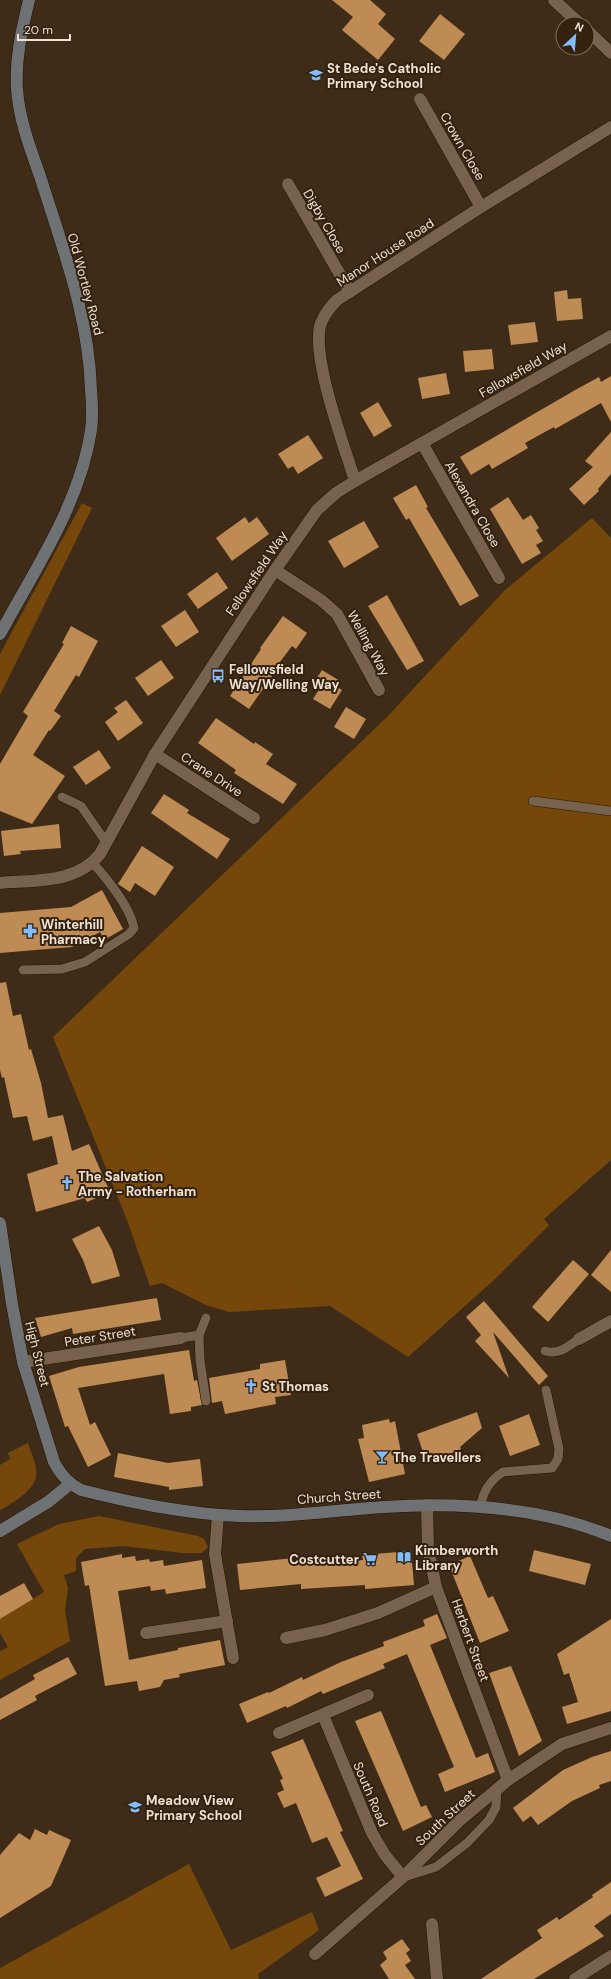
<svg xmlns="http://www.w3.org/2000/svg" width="611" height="1979" viewBox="0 0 611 1979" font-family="'DM Sans',sans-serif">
	<rect width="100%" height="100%" fill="#3f2c18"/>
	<g fill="#75470a">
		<polygon points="82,503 92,508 0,695 0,654"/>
		<polygon points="592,518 611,538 611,1160 544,1219 549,1225 494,1280 408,1357 330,1306 229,1312 206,1305 162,1283 150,1286 127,1220 53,1037 387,717 505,590"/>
		<path d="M 28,1443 C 31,1453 38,1467 36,1477 C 33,1491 12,1504 0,1510 L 0,1465 L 10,1459 L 8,1453 Z"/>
		<polygon points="99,1516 198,1536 204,1539 208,1547 202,1553 182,1553 123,1546 85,1549 76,1558 76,1571 64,1575 68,1588 65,1610 70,1641 0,1680 0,1651 8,1647 0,1633 0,1619 44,1592 17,1544 59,1524"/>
		<polygon points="189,1864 231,1950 312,1912 319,1930 258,1974 259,1979 0,1979 0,1968"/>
	</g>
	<g fill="#bf8b54">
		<polygon points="332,0 370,0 386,14 378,24 395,39 378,60 342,30 353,17"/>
		<polygon points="440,14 465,34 444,60 419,41"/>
		<polygon points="567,290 568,299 581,298 583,319 557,321 554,292"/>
		<polygon points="535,322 538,342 511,345 508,325"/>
		<polygon points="492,349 494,369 465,372 463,351"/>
		<polygon points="446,373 450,394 422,399 418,378"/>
		<polygon points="611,376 611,422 601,403 555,429 554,427 525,443 528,448 492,469 489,464 471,475 460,457 577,389 599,377 601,382"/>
		<polygon points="378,402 392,426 374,437 360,413"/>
		<polygon points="611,432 611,474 598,489 599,491 584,505 569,489 593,467 585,461"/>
		<polygon points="308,435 323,458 298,474 293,466 288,469 278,454"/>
		<polygon points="416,485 428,507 426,508 479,596 460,606 409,518 406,520 393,498"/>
		<polygon points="508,497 523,520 531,515 539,528 536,530 543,541 536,545 541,553 522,564 490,509"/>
		<polygon points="245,517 249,523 257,517 269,534 232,561 216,538"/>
		<polygon points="364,521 379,547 344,568 328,541"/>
		<polygon points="217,572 228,588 198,609 187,594"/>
		<polygon points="387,595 424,661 407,670 368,606"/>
		<polygon points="185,610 199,632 176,647 161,626"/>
		<polygon points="283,616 307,633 296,649 292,646 270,675 272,676 249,709 230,696 261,649 260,648"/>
		<polygon points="71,626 98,641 79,677 76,675 54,711 61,716 50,731 49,730 33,755 65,776 32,824 0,811 0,764 28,716 23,712 64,644 62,643"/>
		<polygon points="161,660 174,678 148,696 135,678"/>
		<polygon points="322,670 340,681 337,687 342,690 330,709 313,699 320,688 313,684"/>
		<polygon points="126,700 143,723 118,741 105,722 118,712 114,708"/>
		<polygon points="346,707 366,719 354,739 334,727"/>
		<polygon points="216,718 254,744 255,742 273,754 266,764 297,784 283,804 234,773 236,770 198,743"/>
		<polygon points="99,750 111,768 86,785 73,767"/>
		<polygon points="164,794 189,810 187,813 230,839 217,859 151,813"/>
		<polygon points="59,824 61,848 20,851 21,854 4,856 1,831"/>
		<polygon points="142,846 174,867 155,896 135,883 130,892 118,884"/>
		<polygon points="102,890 123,929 104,940 100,932 72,947 0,953 0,913 71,907"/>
		<polygon points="6,982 13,1016 21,1014 29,1050 31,1049 41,1083 48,1118 63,1115 72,1151 89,1144 110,1192 87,1202 85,1198 36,1212 27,1174 58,1164 52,1136 33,1141 27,1116 13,1118 4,1077 2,1078 0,1070 0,983"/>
		<polygon points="99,1226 112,1250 120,1276 92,1284 83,1260 72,1239"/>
		<polygon points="611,1250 611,1292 591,1275"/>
		<polygon points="573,1260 589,1274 548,1322 532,1307"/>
		<polygon points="157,1298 161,1320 73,1334 72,1328 41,1337 35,1318"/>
		<polygon points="484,1301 548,1376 539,1385 493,1332 509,1378 475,1341 481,1335 466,1317"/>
		<polygon points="189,1350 194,1381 197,1380 202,1405 191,1407 191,1411 170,1414 164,1374 78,1388 90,1425 95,1422 111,1455 88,1467 68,1426 65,1427 49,1376 79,1367"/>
		<polygon points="285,1360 291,1395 275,1397 276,1404 225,1414 222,1401 212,1403 209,1378 260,1369 260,1364"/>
		<polygon points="477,1412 482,1428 460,1447 461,1449 427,1464 417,1434"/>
		<polygon points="529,1414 540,1445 510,1456 499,1426"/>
		<polygon points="389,1419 390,1423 395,1421 405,1474 369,1482 358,1439 364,1438 362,1425"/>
		<polygon points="118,1453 168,1463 200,1459 203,1486 169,1490 169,1487 114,1477"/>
		<polygon points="534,1550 591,1564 585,1585 529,1571"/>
		<polygon points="411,1551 414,1585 365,1589 365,1585 301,1589 301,1584 240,1590 237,1564 293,1558 293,1565 363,1560 362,1555"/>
		<polygon points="122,1554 122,1558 135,1556 136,1561 149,1559 150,1562 163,1560 164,1566 202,1560 206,1588 166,1594 165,1589 151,1591 150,1586 118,1591 129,1660 178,1650 178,1648 220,1640 225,1665 179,1674 180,1677 164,1680 160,1687 139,1691 137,1681 105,1686 89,1585 85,1586 81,1562"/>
		<polygon points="470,1556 488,1598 493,1596 509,1631 480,1643 449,1565"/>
		<polygon points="24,1583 33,1599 0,1619 0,1596"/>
		<polygon points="437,1614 447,1638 430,1645 476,1758 488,1753 495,1772 445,1792 438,1774 454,1767 407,1654 383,1664 385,1668 323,1694 321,1691 287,1708 286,1706 247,1723 239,1704 268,1692 269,1693 302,1677 303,1680 341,1662 384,1646 383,1642 425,1626 423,1620"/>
		<polygon points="611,1619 611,1711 567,1724 562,1707 578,1702 569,1673 564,1675 557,1654"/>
		<polygon points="68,1657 77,1674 35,1696 37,1700 0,1720 0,1699 35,1679 33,1675"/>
		<polygon points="511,1666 542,1741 519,1756 489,1673"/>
		<polygon points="381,1711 421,1807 426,1805 432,1817 403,1831 355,1721"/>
		<polygon points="303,1739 343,1831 340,1832 363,1879 325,1897 316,1878 341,1866 327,1837 312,1843 296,1803 284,1808 277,1793 284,1790 280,1780 283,1779 271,1752"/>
		<polygon points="611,1751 611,1781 599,1785 600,1788 572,1801 538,1825 531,1816 523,1822 513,1808 563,1770 592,1757"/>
		<polygon points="35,1829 47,1835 49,1830 71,1840 51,1886 0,1918 0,1855 19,1833 30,1840"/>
		<polygon points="611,1882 611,1914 594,1926 604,1936 534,1979 481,1979 542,1938 537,1930 557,1917 559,1920 593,1897 592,1895"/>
		<polygon points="402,1939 410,1950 406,1953 411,1961 405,1965 415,1979 389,1979 380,1965 387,1959 383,1952"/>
	</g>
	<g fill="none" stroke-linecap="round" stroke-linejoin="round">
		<g stroke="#251402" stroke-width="10">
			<g id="lane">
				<polyline points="62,797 81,806 106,842"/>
				<polyline points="533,801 611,811"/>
				<path d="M 23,970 L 62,969 L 85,962 L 129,934 L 134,928 C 130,906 107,879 93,863"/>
				<polyline points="206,1318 199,1335 200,1360 206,1401"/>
				<polyline points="181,1338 199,1335"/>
				<path d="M 545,1351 C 559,1355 567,1347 579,1339"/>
				<path d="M 480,1508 C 483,1492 489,1481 503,1472 L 552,1468 L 558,1459 L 559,1449 L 546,1390"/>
				<polyline points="404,1877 436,1867 467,1843 489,1820 496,1807 497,1789"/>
			</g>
		</g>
		<g stroke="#251402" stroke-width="13">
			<g id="street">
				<polyline points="554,0 580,24"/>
				<polyline points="587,30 611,53"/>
				<polyline points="420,99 481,207"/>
				<polyline points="288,184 350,292"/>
				<polyline points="422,443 499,578"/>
				<path d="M 355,481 C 344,445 310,355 321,323 C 325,313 330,307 337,300 L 481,207 L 611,127"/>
				<polyline points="275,570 321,600 337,614 379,690"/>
				<polyline points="155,754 254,818"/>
				<path d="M 0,883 C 35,880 76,884 100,854 L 155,754 L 275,570 L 317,510 L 336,493 L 355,481 L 611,336"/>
				<polyline points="579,1339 611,1321"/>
				<polyline points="23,1362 181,1338"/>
				<polyline points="427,1505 428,1548 436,1587 508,1780"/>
				<polyline points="218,1515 215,1554 233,1658"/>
				<polyline points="146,1633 227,1621"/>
				<polyline points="286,1638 325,1630 378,1613 436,1587"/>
				<polyline points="323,1715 372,1833 385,1855 403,1877"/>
				<polyline points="279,1733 368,1695"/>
				<polyline points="432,1924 437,1979"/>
				<polyline points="315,1954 403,1877 459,1821 508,1780 562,1744 611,1728"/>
				<polyline points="575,1979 611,1956"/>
			</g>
		</g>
		<g stroke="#251402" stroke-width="13">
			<g id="secondary">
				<path d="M 0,634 C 35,569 80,504 91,430 C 93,417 92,403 91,390 C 89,316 62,246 40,176 C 30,148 19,119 17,89 C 15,58 22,30 29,0"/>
				<path d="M 0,1223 L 12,1304 L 23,1362 L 54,1462 C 61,1475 68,1483 81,1490 C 132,1503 187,1514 239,1516 C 288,1518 336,1510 384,1507 C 459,1502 541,1507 611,1536"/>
				<polyline points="0,1531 48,1502 70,1484"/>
			</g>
		</g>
		<use href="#lane" stroke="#77624d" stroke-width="9"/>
		<use href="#street" stroke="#77624d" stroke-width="12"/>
		<use href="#secondary" stroke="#6f7275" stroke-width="12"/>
	</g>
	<defs>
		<g id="school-bare" transform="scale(1.08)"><path d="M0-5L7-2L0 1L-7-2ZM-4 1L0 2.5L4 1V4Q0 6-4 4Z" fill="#81bdfa" stroke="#34220f" stroke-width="2.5" paint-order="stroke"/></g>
		<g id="bus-bare" transform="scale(1.08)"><path d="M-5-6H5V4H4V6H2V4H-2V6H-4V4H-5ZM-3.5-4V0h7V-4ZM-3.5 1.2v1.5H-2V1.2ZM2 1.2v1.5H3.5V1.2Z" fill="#81bdfa" stroke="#34220f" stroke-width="2.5" paint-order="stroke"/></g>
		<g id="pharmacy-bare" transform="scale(1.08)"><path d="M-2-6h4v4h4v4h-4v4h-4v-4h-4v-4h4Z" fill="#81bdfa" stroke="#34220f" stroke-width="2.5" paint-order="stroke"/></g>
		<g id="church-bare" transform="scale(1.08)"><path d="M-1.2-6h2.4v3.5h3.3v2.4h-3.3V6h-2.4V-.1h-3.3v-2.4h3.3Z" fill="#81bdfa" stroke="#34220f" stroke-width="2.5" paint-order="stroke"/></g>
		<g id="bar-bare" transform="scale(1.08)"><path d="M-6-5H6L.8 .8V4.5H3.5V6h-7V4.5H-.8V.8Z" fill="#81bdfa" stroke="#34220f" stroke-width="2.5" paint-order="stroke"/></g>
		<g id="library-bare" transform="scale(1.08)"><path d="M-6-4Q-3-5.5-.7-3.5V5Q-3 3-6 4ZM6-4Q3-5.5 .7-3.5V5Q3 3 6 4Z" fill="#81bdfa" stroke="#34220f" stroke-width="2.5" paint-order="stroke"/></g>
		<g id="supermarket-bare" transform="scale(1.08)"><path d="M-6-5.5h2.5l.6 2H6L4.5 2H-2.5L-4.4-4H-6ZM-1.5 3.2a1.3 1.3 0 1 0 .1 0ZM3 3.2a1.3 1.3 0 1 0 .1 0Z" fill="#81bdfa" stroke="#34220f" stroke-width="2.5" paint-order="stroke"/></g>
	</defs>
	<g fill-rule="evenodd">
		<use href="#school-bare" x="316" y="75"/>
		<use href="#bus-bare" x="218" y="676"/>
		<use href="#pharmacy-bare" x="30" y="931"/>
		<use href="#church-bare" x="67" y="1183"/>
		<use href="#church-bare" x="251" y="1386"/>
		<use href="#bar-bare" x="382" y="1457"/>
		<use href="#library-bare" x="404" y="1557"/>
		<use href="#supermarket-bare" x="370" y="1559"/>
		<use href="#school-bare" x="135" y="1807"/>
	</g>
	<g text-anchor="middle" stroke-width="4" stroke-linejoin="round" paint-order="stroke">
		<g font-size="13" font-weight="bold" fill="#eee1d5" stroke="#34220f" text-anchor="start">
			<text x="327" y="73">St Bede's Catholic<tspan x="327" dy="15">Primary School</tspan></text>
			<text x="229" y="674">Fellowsfield<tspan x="229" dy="15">Way/Welling Way</tspan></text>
			<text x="41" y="929">Winterhill<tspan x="41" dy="15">Pharmacy</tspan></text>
			<text x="78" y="1181">The Salvation<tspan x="78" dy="15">Army - Rotherham</tspan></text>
			<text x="262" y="1391">St Thomas</text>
			<text x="393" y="1462">The Travellers</text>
			<text x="415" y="1555">Kimberworth<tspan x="415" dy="15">Library</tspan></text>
			<text x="359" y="1564" text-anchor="end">Costcutter</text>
			<text x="146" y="1805">Meadow View<tspan x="146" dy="15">Primary School</tspan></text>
		</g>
		<g font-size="13" fill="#eee1d5" stroke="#34220f">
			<text transform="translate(463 146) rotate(60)" y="5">Crown Close</text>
			<text transform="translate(325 221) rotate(60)" y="5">Digby Close</text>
			<text transform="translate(385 252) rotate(-33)" y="5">Manor House Road</text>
			<text transform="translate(86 284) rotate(75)" y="5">Old Wortley Road</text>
			<text transform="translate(523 369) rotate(-30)" y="5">Fellowsfield Way</text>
			<text transform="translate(473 504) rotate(60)" y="5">Alexandra Close</text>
			<text transform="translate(256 573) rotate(-56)" y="5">Fellowsfield Way</text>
			<text transform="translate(369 643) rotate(61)" y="5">Welling Way</text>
			<text transform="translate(212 774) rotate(33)" y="5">Crane Drive</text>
			<text transform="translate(100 1336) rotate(-9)" y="5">Peter Street</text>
			<text transform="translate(38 1354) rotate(76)" y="5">High Street</text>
			<text transform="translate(339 1496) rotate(-4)" y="5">Church Street</text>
			<text transform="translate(471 1640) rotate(70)" y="5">Herbert Street</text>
			<text transform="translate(371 1794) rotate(67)" y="5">South Road</text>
			<text transform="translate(445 1817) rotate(-43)" y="5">South Street</text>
		</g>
	</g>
	<g transform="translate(575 36) rotate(26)"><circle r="19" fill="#34220f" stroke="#7e6e5e"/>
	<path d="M0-3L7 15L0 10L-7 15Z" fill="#81bdfa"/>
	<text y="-6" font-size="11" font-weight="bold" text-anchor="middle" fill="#eee1d5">N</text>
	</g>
	<path d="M18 34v6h52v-6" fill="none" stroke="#eee1d5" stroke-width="2"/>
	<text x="24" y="34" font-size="12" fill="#eee1d5" stroke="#34220f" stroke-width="3" paint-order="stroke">20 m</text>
</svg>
